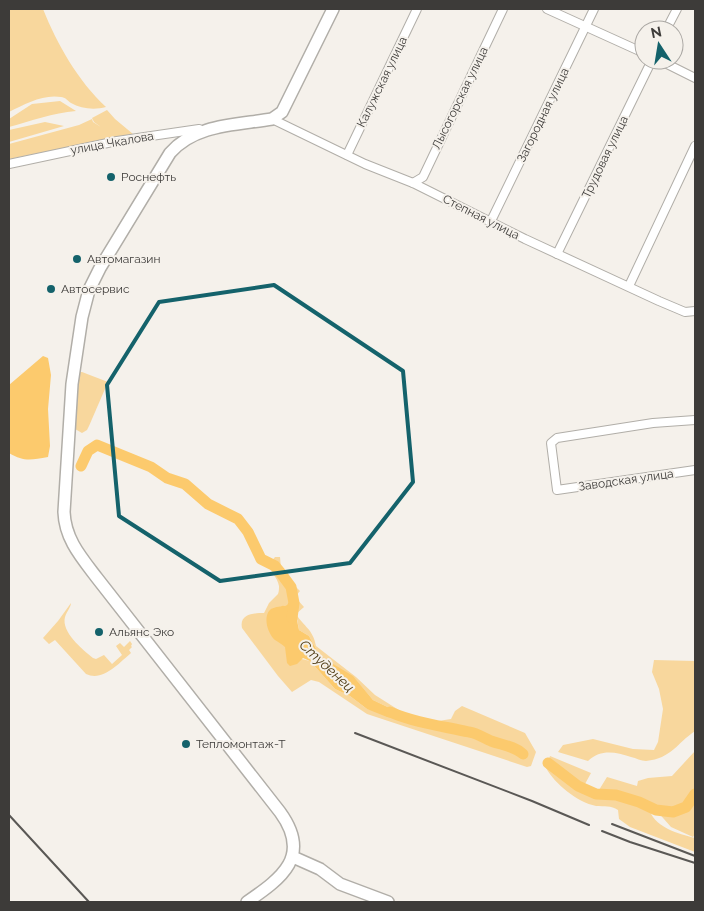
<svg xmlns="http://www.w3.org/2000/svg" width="704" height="911" viewBox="0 0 704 911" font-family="Raleway,sans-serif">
	<rect width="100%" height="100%" fill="#f5f1eb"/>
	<g fill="#f8d79d" fill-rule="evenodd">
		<path d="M 9,9 L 43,9 C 57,44 78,81 106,107 C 95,110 81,109 71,103 C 68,101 65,97 61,97 C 43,94 25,104 9,112 Z"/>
		<path d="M 60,101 L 76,111 C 53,113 31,121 9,127 L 9,119 L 32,104 Z"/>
		<polygon points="107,110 115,119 133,134 9,159 9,144 79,125 92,119 93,122 101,127 94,122 92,118"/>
		<polygon points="45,122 64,126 9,142 9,130"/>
		<polygon points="78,372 82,372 108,382 89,426 87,430 82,433 75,429 73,426"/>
		<path d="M 275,557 L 280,557 L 281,568 L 286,577 L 300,591 L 295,597 L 304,607 L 296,614 C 304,627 313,629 316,646 L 356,677 L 375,695 L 413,719 L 438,721 L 451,719 L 455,711 L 462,706 L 525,733 L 536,752 L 531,766 L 527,767 L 367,714 L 319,682 L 311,680 L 292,692 L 278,676 L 242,628 C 239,614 254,613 264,613 L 269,603 L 278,594 C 279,591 279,589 279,586 C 277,573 263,570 275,557 ZM 294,603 L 299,630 L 309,636 L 320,656 L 356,680 L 373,700 L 400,713 L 367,709 L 350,696 L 335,689 L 310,661 L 286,655 L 287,651 L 272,609 Z"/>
		<path d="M 71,603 C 71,607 67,611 65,617 C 61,632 82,649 93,658 L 96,659 L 104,655 L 112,664 L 122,655 L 116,646 L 120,643 L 124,647 L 130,641 L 132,644 L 131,646 L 132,647 L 129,650 L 131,653 C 119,663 103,682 86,674 L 55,640 L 49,644 L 43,638 L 58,621 Z"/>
		<path d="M 654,660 L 695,661 L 695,731 C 676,744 672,758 646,761 C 641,761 636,758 631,757 C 615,752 601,749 588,761 L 558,752 L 563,745 L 593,739 L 633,749 L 654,750 L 658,742 L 663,709 L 659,689 L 652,672 Z"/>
		<path d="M 695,751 L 695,834 L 693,837 L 671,827 L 656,810 L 649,807 C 652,827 679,834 695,838 L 695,852 L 630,827 L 619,819 L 618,810 C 611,805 604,807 596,806 C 577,802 555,784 546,768 L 550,756 L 591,773 L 585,784 L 599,790 L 607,777 L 637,786 L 638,781 L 648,778 L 672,776 Z"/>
	</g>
	<g fill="#fcca6d">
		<path d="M 43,356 L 48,358 L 51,375 L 48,409 L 50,446 L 48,457 C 31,460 24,462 9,453 L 9,385 Z"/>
		<path d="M 293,601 L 299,630 L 309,636 L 320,656 L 353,676 L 373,700 L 400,713 L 404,718 L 399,719 L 387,717 L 367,709 L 350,696 L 335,689 L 310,661 L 303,658 L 297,664 L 290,666 L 287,663 L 285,647 C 282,644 278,642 275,640 C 268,634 262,616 271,609 C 275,607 282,606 287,605 L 289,602 Z"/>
	</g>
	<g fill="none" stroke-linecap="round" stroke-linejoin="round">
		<g stroke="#fcca6d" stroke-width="11">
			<polyline points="81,466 88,451 97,445 151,467 167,478 185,484 208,504 238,519 248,532 261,559 275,566 280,572 291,587 294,603 292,618"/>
			<path d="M 390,712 C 416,723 442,726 469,732 C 477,733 484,738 491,741 C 502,745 514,746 523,754"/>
			<polyline points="548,763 578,786 596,794 616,795 639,802 656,810 673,812 686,807 695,794"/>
		</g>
		<g stroke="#b1aea8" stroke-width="10">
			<g id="street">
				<polyline points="547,9 644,53"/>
				<polyline points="666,30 677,9"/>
				<polyline points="659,60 695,78"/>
				<polyline points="272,119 365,164 413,183 525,239 659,301 685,312 695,311"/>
				<polyline points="347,155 417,9"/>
				<polyline points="9,164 117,141 199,129"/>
				<polyline points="413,183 423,177 503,9"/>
				<polyline points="491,221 594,9"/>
				<polyline points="557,254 652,60"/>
				<polyline points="629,286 695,146"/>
				<polyline points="695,420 653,423 557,438 551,443 557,490 695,470"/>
			</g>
		</g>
		<g stroke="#b1aea8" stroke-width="14">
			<g id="secondary">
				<polyline points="293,857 320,869 340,884 388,902"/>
				<path d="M 247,902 C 282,878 312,856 280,812 L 97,578 C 81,557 65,539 64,512 L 72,384 L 82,317 L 89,290 L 100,268 L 170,153 C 195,124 237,125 272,119 L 282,112 L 333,9"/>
			</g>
		</g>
		<use href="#street" stroke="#fff" stroke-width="8"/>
		<use href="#secondary" stroke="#fff" stroke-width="11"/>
		<g stroke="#5a5855" stroke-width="2">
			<polyline points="355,733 532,801 589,825"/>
			<polyline points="9,815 89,902"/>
			<polyline points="612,824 695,856"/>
			<polyline points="602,831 630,842 695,863"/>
		</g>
	</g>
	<path fill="none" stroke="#14626b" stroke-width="4" stroke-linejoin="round" d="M 274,285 L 403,371 L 413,482 L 350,563 L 220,581 L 119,516 L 107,385 L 159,302 Z"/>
	<g fill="#14626b" stroke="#f5f1eb" stroke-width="2">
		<circle cx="111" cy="177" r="5"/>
		<circle cx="77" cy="259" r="5"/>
		<circle cx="51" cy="289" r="5"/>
		<circle cx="99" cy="632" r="5"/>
		<circle cx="186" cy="744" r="5"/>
	</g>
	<g text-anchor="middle" stroke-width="4" stroke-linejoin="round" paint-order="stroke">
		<g font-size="12" fill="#3d3b39" stroke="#f5f1eb">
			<text transform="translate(382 82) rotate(-64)" y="4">Калужская улица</text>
			<text transform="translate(460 98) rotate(-64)" y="4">Лысогорская улица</text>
			<text transform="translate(543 115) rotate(-64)" y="4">Загородная улица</text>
			<text transform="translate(112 143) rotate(-10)" y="4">улица Чкалова</text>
			<text transform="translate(605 157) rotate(-64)" y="4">Трудовая улица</text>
			<text transform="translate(481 217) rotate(27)" y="4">Степная улица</text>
			<text transform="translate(626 480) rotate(-8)" y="4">Заводская улица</text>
		</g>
		<g font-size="12" fill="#3d3b39" stroke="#f5f1eb" text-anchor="start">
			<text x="121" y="181">Роснефть</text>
			<text x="87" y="263">Автомагазин</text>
			<text x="61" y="293">Автосервис</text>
			<text x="109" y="636">Альянс Эко</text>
			<text x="196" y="748">Тепломонтаж-Т</text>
		</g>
		<g font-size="14" font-style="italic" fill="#4e3a12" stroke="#f5f1eb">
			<text transform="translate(327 666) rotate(43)" y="5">Студенец</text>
		</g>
	</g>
	<rect width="704" height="911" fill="none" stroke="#3d3b39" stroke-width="20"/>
	<g transform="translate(659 45) rotate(348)"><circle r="24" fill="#f5f1eb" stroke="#aba8a4"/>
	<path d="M0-4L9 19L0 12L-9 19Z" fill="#14626b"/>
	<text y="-8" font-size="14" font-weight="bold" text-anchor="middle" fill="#3d3b39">N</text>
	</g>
</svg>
